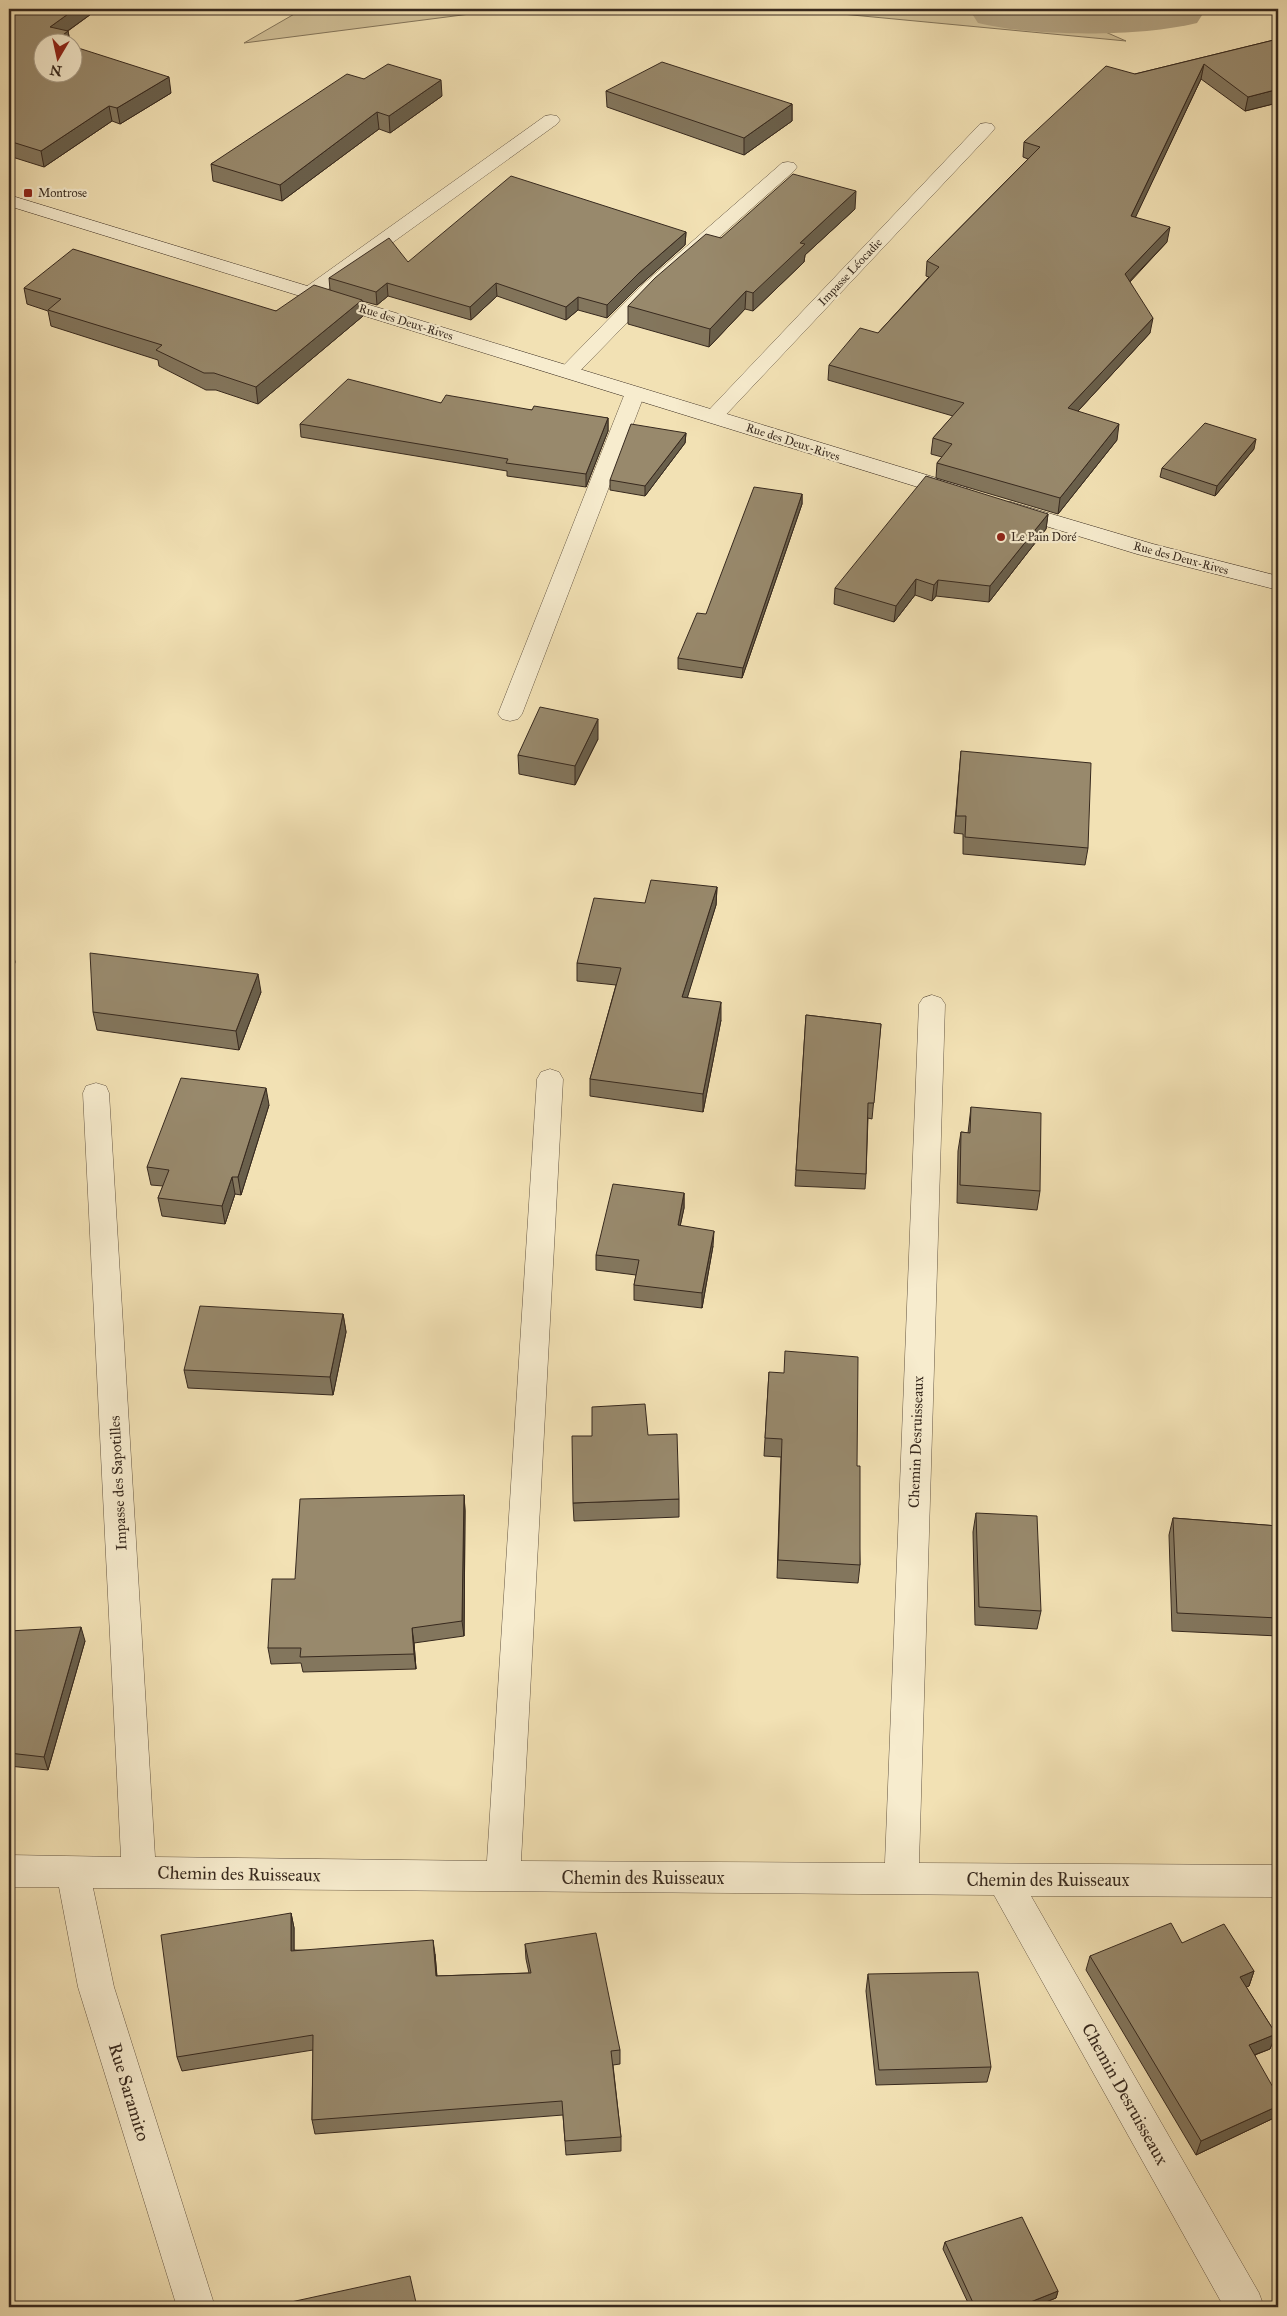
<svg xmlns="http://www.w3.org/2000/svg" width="1287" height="2316" viewBox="0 0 1287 2316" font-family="'IM FELL Great Primer',serif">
	<rect width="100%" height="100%" fill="#f2e1b4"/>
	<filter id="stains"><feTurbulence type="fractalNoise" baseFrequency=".004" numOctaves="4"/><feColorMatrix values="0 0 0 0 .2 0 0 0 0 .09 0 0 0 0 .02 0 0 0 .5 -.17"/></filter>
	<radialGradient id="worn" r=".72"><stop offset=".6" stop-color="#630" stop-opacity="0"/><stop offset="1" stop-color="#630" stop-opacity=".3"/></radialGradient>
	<g fill="#d2c29a" stroke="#84765c">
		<polygon points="303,9 509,9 244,43"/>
		<polygon points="789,9 1053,9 1126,41"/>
	</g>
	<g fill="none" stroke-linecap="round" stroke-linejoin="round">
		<path fill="#b2a281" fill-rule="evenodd" d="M 969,9 L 1206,9 L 1197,23 C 1140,37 1035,37 978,23 Z"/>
		<g stroke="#665744" stroke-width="1">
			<g id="street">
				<polygon points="551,115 557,116 560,120 557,124 317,297 310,299 303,297 300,293 303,289 545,116"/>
				<polygon points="986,123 992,124 995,128 992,132 721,420 714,422 707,420 704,416 707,412 980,124"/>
				<polygon points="788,162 794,163 797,167 794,171 654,295 576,375 569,377 562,375 559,371 562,367 640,287 782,163"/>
				<polygon points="635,387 642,389 645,393 522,714 518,719 510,721 502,719 498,714 625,393 628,389"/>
				<polygon points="932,995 941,998 945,1004 919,1863 1278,1865 1278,1897 1031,1896 1259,2293 1264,2307 1224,2307 994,1895 93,1888 114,1987 215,2307 177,2307 78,1987 59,1887 9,1887 9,1855 121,1857 83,1093 86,1086 96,1083 106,1086 109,1093 155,1857 487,1861 537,1079 541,1072 550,1069 559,1072 563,1079 521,1861 885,1863 919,1004 923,998"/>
			</g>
		</g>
		<g stroke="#37291e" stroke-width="1">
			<g id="secondary">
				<polygon points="9,195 966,487 969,492 966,497 958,498 950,497 9,206"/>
				<polygon points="1011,502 1153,544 1278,576 1278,590 1137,554 1003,513 1000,508 1003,503"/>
			</g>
		</g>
		<use href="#street" fill="#f7ecce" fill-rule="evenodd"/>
		<use href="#secondary" fill="#f7ecce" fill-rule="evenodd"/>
	</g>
	<g fill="#83765d" stroke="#37291e">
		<polygon points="9,9 98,9 68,31 70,42 42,42 171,93 120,124 112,121 44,167 9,156"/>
		<polygon points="1278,39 1278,108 1273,104 1245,111 1201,79 1135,217 1167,242 1130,282 1150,333 1078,411 1117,440 1058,514 936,478 937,463 942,457 931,454 933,438 953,416 828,380 829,365 878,333 929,277 926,276 927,261 1028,159 1023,157 1024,142 1135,74"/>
		<polygon points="364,79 442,96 390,133 379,129 282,201 213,181 211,164"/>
		<polygon points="606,91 792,104 792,121 744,155 607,107"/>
		<polygon points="855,209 805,255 804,262 753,311 745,309 709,347 628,324 628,306 721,238"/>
		<polygon points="686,232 685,245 639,286 607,318 578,310 566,320 497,296 471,320 388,296 377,305 362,301 363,316 258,404 216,390 206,390 159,366 158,360 51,326 48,311 27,304 24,288 276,311 330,290 329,278 408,262"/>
		<polygon points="441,403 532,410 608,418 608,431 586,487 507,476 507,471 301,437 300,424"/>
		<polygon points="686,433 685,443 645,496 610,490 610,480"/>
		<polygon points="1254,449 1215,496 1160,477 1162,468"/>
		<polygon points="802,494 802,504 742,678 678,669 678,658 706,614"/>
		<polygon points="1048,514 1046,529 989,602 936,596 932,601 915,595 894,622 834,604 835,588"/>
		<polygon points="598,739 575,785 519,774 518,755"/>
		<polygon points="961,751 1088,848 1085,865 963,854 963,834 954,833"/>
		<polygon points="717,887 716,905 687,997 721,1020 703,1112 590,1096 590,1079 616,985 577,981 577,963 645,903"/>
		<polygon points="261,992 239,1050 97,1030 93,1012"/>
		<polygon points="806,1015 881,1024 872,1119 868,1118 866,1174 865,1189 795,1186"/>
		<polygon points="269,1105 241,1195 235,1194 225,1224 162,1216 158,1198 163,1186 151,1185 147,1167"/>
		<polygon points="971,1107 1040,1191 1037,1210 957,1203 958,1151 961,1132 968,1133"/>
		<polygon points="684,1193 684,1208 680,1226 713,1246 702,1308 634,1300 634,1285 636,1275 596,1270 596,1255"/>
		<polygon points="343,1314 346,1332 333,1395 188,1388 184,1370"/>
		<polygon points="769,1372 857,1466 860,1565 858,1583 777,1578 781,1457 764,1456"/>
		<polygon points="464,1495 465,1511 464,1636 414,1643 416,1669 303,1672 301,1663 271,1664 268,1648 295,1579"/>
		<polygon points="679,1499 679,1517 574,1521 573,1503"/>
		<polygon points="976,1513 1041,1611 1037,1629 975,1625 973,1532"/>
		<polygon points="1173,1518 1278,1526 1278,1636 1172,1631 1169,1535"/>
		<polygon points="9,1631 85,1641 48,1770 9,1766"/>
		<polygon points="291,1913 294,1928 294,1950 435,1954 437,1976 529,1973 526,1959 525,1944 620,2050 620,2064 613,2065 621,2137 621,2151 566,2155 563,2115 315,2134 312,2120 313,2050 182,2071 177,2057"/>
		<polygon points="1182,1943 1254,1971 1249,1986 1246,1987 1276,2034 1270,2049 1255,2055 1276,2117 1196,2155 1086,1970 1090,1956"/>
		<polygon points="868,1974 991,2067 987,2082 876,2085 866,1991"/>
		<polygon points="945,2242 1058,2291 1056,2298 1033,2307 970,2307 943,2249"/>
	</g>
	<g fill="#6a604c" stroke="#37291e">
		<polygon points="75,9 98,9 52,42 50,27"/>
		<polygon points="68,31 70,42 55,42 55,41"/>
		<polygon points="1204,64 1201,79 1129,231 1131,216"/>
		<polygon points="169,77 171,93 120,124 117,108"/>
		<polygon points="441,80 442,96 390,133 389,116"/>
		<polygon points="1275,90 1273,104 1245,111 1248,97"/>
		<polygon points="792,104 792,121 744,155 744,138"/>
		<polygon points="109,106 112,121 44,167 41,151"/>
		<polygon points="377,112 379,129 282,201 280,185"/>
		<polygon points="856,191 855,209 805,255 804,262 753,311 753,293 800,243"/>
		<polygon points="1170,227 1167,242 1122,289 1125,274"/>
		<polygon points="686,232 685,245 639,286 607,318 607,305 639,273"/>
		<polygon points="387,283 388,296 377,305 376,292"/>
		<polygon points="496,283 497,296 471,320 470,307"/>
		<polygon points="746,291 745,309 709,347 710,329"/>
		<polygon points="578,297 578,310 566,320 566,307"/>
		<polygon points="362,300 363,316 258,404 256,387"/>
		<polygon points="1153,318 1150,333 1066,424 1068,408"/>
		<polygon points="608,418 608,431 586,487 586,474"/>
		<polygon points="1119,424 1117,440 1058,514 1060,498"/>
		<polygon points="686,433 685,443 645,496 645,486"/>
		<polygon points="1256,439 1254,449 1215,496 1217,486"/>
		<polygon points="802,494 802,504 742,678 743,668"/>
		<polygon points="1048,514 1046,529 989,602 990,586"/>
		<polygon points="916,579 915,595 894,622 896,606"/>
		<polygon points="938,580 936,596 932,601 934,585"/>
		<polygon points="598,719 598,739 575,785 575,766"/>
		<polygon points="717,887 716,905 682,1015 682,997"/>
		<polygon points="9,943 11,943 15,962 9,983"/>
		<polygon points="258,974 261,992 239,1050 236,1031"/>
		<polygon points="721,1002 721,1020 703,1112 703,1094"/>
		<polygon points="266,1088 269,1105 241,1195 238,1177"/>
		<polygon points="232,1177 235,1194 225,1224 222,1206"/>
		<polygon points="684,1193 684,1208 677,1241 678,1225"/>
		<polygon points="714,1231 713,1246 702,1308 702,1293"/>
		<polygon points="343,1314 346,1332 333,1395 330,1377"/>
		<polygon points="464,1495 465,1511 464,1636 462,1621"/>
		<polygon points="81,1627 85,1641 48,1770 44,1757"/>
		<polygon points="412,1628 414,1643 416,1669 414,1654"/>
		<polygon points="291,1913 294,1928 294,1965 291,1951"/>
		<polygon points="433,1940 435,1954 438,1991 436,1976"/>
		<polygon points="1254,1971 1249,1986 1234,1992 1240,1977"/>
		<polygon points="1276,2034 1270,2049 1243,2059 1249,2045"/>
		<polygon points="1278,2106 1278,2113 1276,2117 1196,2155 1201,2141"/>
		<polygon points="1058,2291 1056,2298 1033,2307 1018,2307"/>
	</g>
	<g fill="#98896c" stroke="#37291e">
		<polygon points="9,9 75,9 50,27 68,31 55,41 60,42 42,42 42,72 72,72 72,46 169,77 117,108 109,106 41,151 9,141"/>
		<polygon points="1278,39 1278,92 1275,90 1248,97 1204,64 1131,216 1170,227 1125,274 1153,318 1068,408 1119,424 1060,498 937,463 952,444 933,438 964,403 829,365 860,328 878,333 939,267 927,261 1040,147 1024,142 1106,66 1135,74"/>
		<polygon points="662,62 792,104 744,138 606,91"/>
		<polygon points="388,64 441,80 389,116 377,112 280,185 211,164 347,74 364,79"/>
		<polygon points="793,174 856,191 800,243 805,244 753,293 746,291 710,329 628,306 655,278 706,234 721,238"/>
		<polygon points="511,176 686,232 639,273 607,305 578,297 566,307 496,283 470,307 387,283 376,292 329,278 389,238 408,262"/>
		<polygon points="73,249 276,311 314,285 362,300 256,387 214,373 204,373 156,350 162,345 48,310 61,299 24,288"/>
		<polygon points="348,379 441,403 446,395 532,410 534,406 608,418 586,474 506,463 508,459 300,424"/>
		<polygon points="1205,423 1256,439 1217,486 1162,468"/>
		<polygon points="631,424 686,433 645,486 610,480"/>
		<polygon points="926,476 1048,514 990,586 938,580 934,585 916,579 896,606 835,588"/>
		<polygon points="754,487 802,494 743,668 678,658 697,613 706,614"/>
		<polygon points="540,707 598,719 575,766 518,755"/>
		<polygon points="961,751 1091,763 1088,848 965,837 966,816 956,816"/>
		<polygon points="651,880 717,887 682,997 721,1002 703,1094 590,1079 621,968 577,963 594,898 645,903"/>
		<polygon points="90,953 258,974 236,1031 93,1012"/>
		<polygon points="806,1015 881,1024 874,1103 868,1103 866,1174 796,1170"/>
		<polygon points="181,1078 266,1088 238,1177 232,1177 222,1206 158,1198 169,1170 147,1167"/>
		<polygon points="971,1107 1041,1113 1040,1191 960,1185 961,1132 970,1133"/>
		<polygon points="613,1184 684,1193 678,1225 714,1231 702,1293 634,1285 639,1260 596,1255"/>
		<polygon points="200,1306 343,1314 330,1377 184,1370"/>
		<polygon points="785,1351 858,1357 857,1466 860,1466 860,1565 778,1560 782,1439 765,1438 769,1372 784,1373"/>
		<polygon points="645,1404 648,1435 677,1434 679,1499 573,1503 572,1436 592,1436 592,1407"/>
		<polygon points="464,1495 462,1621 412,1628 414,1654 300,1657 301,1648 268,1648 272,1579 295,1579 300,1499"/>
		<polygon points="976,1513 1037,1516 1041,1611 979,1607"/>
		<polygon points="1173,1518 1278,1526 1278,1618 1177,1613"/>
		<polygon points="81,1627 44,1757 9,1753 9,1631"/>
		<polygon points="291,1913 291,1951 433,1940 436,1976 531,1973 525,1944 596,1933 620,2050 611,2051 621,2137 565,2141 562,2101 312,2120 313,2035 177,2057 161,1935"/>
		<polygon points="1171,1923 1182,1943 1224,1924 1254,1971 1240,1977 1276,2034 1249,2045 1278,2096 1278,2106 1201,2141 1090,1956"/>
		<polygon points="978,1972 991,2067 879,2070 868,1974"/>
		<polygon points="1022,2217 1058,2291 1018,2307 975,2307 945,2242"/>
		<polygon points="410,2276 417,2307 292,2307 291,2302"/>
	</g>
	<g fill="#8f2418" stroke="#f7ecce" stroke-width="2">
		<rect x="23" y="188" width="10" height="10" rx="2.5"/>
		<circle cx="1001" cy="537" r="5"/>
	</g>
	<g text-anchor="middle" stroke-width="4.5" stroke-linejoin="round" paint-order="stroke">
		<g font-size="12" fill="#37291e" stroke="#f7ecce" text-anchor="start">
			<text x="38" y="197">Montrose</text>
			<text x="1011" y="541">Le Pain Doré</text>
		</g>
		<g font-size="12" fill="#37291e" stroke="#f7ecce">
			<text transform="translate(850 272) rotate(-47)" y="4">Impasse Léocadie</text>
			<text transform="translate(406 322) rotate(17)" y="4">Rue des Deux-Rives</text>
			<text transform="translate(793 442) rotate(18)" y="4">Rue des Deux-Rives</text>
			<text transform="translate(1181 558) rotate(15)" y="4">Rue des Deux-Rives</text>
		</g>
		<g font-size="15" fill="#37291e" stroke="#f7ecce">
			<text transform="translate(916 1442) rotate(-88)" y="5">Chemin Desruisseaux</text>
			<text transform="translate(118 1483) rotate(-93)" y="5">Impasse des Sapotilles</text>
		</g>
		<g font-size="18" fill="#37291e" stroke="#f7ecce">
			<text transform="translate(239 1874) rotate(1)" y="6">Chemin des Ruisseaux</text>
			<text x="643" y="1884">Chemin des Ruisseaux</text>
			<text x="1048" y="1886">Chemin des Ruisseaux</text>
			<text transform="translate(129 2092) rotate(73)" y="6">Rue Saramito</text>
			<text transform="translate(1125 2094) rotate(61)" y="6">Chemin Desruisseaux</text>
		</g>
	</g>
	<rect width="1287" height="2316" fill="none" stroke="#f2e1b4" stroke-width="30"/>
	<rect x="10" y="10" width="1267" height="2296" fill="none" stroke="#37291e" stroke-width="2.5"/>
	<rect x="15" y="15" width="1257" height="2286" fill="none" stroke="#37291e"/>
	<g transform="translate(58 58) rotate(189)"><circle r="24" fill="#f7ecce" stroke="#aa9e88"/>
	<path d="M0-4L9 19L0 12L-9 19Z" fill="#8f2418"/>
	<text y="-8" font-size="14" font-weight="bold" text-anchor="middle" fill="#37291e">N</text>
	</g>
	<rect width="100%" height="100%" filter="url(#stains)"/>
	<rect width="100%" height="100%" fill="url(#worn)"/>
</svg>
